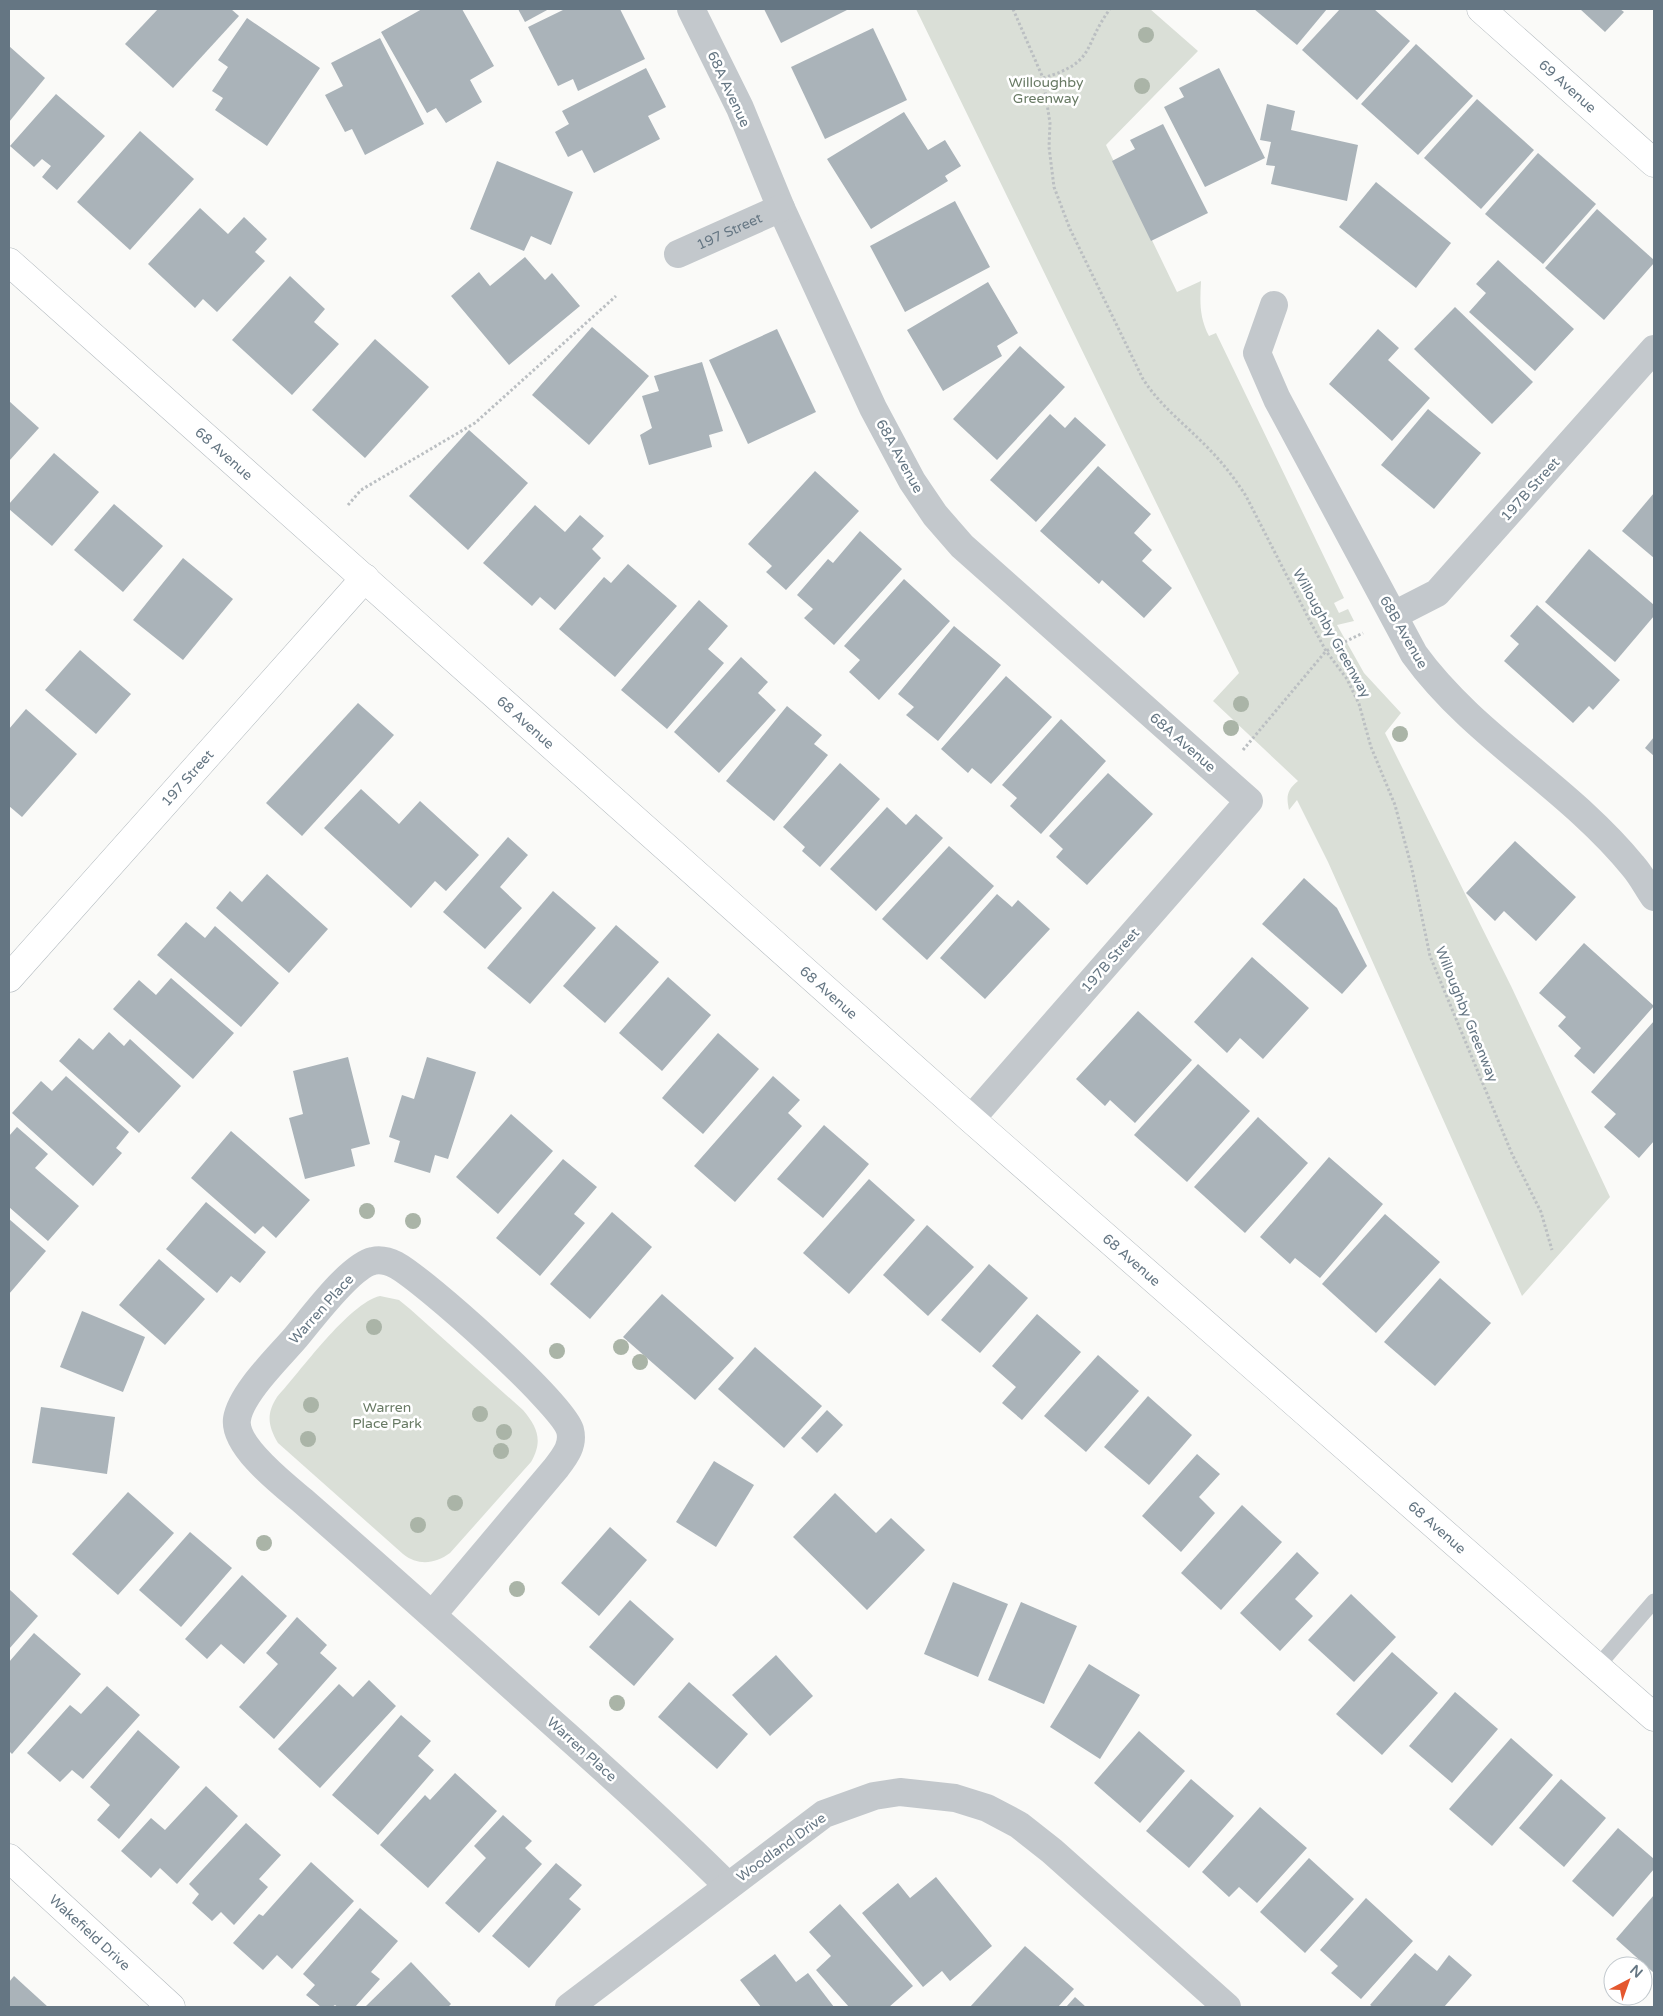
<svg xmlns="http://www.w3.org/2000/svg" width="1663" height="2016" viewBox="0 0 1663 2016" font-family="'Varela Round',sans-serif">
	<rect width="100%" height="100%" fill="#fafaf8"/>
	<g fill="#dadfd7">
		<path d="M 916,9 L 1150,9 L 1198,51 L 1106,145 L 1177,292 L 1201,281 C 1200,301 1199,317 1209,336 L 1216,333 L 1344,598 L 1334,603 L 1339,613 L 1348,609 L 1354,621 L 1337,625 L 1364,673 L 1401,713 L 1385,733 L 1511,986 L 1610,1197 L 1522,1296 L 1328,862 L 1297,800 L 1289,810 C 1286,796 1287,790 1298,781 L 1213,701 L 1239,673 Z"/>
		<path d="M 380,1296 L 399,1300 L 410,1309 L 523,1410 C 538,1428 543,1441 531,1462 L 450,1553 C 435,1564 418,1566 403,1554 L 278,1443 C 268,1426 266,1414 277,1397 C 300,1372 349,1303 380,1296 Z"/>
	</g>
	<g fill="#aab3b9">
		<polygon points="158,9 231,9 239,16 173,88 125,44"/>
		<polygon points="422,9 462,9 494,66 470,80 482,102 446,123 436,108 427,113 381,32"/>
		<polygon points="518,9 549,9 525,22"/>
		<polygon points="565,9 620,9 645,59 578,91 573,79 558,86 528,27"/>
		<polygon points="764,9 849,9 781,43"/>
		<polygon points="1254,9 1327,9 1297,45"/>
		<polygon points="1340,9 1374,9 1410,41 1357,100 1302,50"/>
		<polygon points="1580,9 1620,9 1624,12 1605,32"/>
		<polygon points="247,18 320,68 267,146 215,110 223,98 212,91 228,67 218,60"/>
		<polygon points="873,28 907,100 825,139 791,67"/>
		<polygon points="380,38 424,124 365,155 352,129 345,132 325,95 343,86 331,63"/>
		<polygon points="1416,44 1473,96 1418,155 1361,104"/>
		<polygon points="9,46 45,78 9,122"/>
		<polygon points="646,68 666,107 648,116 660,139 594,173 582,150 568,157 555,132 569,124 562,111"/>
		<polygon points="1219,68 1265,158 1205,187 1164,107 1184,97 1179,88"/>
		<polygon points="56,94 105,136 57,190 42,177 51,166 42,159 34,167 10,146"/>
		<polygon points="1477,99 1534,150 1481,209 1424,158"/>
		<polygon points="1267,104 1295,111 1291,130 1358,145 1347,201 1271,184 1275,166 1266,165 1271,142 1260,140"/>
		<polygon points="904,112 928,150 945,140 961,166 945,176 948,181 871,229 827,159"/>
		<polygon points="1163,124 1208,213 1151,241 1112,161 1135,149 1130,140"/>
		<polygon points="140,131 194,179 130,250 77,202"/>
		<polygon points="1538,153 1596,204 1543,264 1485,214"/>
		<polygon points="497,161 573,192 551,245 531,236 524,251 470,229"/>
		<polygon points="1376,182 1451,243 1416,288 1339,227"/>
		<polygon points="955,201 990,267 905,312 870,246"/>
		<polygon points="200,208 228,234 244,217 267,239 255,252 265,261 217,312 203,299 195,308 148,264"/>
		<polygon points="1597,209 1654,260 1654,263 1604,320 1545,268"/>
		<polygon points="525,257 545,280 552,273 580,306 509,365 451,296 479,272 490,286"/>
		<polygon points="1498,260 1574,329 1535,371 1469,312 1486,293 1476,284"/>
		<polygon points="290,276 325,309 314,322 339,344 292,395 232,340"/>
		<polygon points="988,282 1018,333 997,346 1002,356 943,391 907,330"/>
		<polygon points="1455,307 1533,382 1492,424 1414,349"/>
		<polygon points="592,327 649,376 589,445 532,395"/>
		<polygon points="777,329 816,412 748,444 709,360"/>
		<polygon points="1378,329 1399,348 1388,360 1430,398 1392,441 1329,384"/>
		<polygon points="375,339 429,387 365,458 312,410"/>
		<polygon points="1020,346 1065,387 997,460 953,419"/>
		<polygon points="702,362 723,431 709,435 712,447 649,465 640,435 652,428 642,396 659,391 654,376"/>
		<polygon points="9,401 39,428 9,461"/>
		<polygon points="1428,409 1481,453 1434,509 1381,465"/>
		<polygon points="1050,414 1065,428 1075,417 1106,445 1036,522 990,480"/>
		<polygon points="469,430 528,483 468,550 409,496"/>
		<polygon points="54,453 99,492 52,546 9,509 9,504"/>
		<polygon points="1098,466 1151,514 1134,533 1152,550 1142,561 1172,588 1144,618 1102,580 1099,584 1040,531"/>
		<polygon points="815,471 859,511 786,590 766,572 772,566 748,544"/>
		<polygon points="1654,493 1654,558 1622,531"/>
		<polygon points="114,504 163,546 123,592 74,550"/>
		<polygon points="535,505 565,532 580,515 604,536 592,549 601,558 555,610 540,597 532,606 483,563"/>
		<polygon points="860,531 902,569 834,645 804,618 813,609 797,595 828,559 833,563"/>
		<polygon points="1589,549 1654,605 1654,616 1615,662 1545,602"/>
		<polygon points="183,558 233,599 183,660 133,620"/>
		<polygon points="628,564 677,606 615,677 559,629 604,577 611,583"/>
		<polygon points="904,579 950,621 879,700 849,672 860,660 844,646"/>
		<polygon points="699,600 728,626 708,649 724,663 667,729 621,690"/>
		<polygon points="1537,605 1620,680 1593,710 1589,706 1573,723 1504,661 1519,644 1510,636"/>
		<polygon points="954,626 1001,665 938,741 906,715 914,707 898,694"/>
		<polygon points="80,650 131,694 96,734 45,690"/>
		<polygon points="741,657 768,682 758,693 776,710 719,773 674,732"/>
		<polygon points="1006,676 1052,717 991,784 972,768 968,773 941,749"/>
		<polygon points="358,703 394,735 302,836 266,803"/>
		<polygon points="787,706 822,735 814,744 828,755 774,821 726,781"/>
		<polygon points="26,709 77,754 22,817 9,806 9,729"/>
		<polygon points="1061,719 1106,761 1041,834 1010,806 1017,798 1002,785"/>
		<polygon points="1654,737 1654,756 1645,748"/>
		<polygon points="840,763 880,799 820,867 802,851 805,847 783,827"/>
		<polygon points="1108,773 1153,814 1087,885 1056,857 1063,849 1049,836"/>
		<polygon points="361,789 399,824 420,801 479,855 446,891 435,881 411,908 324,828"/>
		<polygon points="887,807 906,825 916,814 943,838 876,911 830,869"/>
		<polygon points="508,837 528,855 500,887 522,908 485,949 443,912"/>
		<polygon points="1515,841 1576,897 1536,941 1504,911 1495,921 1466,893"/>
		<polygon points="949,846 994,886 927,960 882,919"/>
		<polygon points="267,874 328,929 289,973 216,908 230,891 242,902"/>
		<polygon points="1304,878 1337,908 1367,966 1342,994 1262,924"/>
		<polygon points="553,891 596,928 530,1004 487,968"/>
		<polygon points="997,894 1012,907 1018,900 1050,929 985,999 940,958"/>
		<polygon points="186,922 205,938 215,926 279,983 241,1027 157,955"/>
		<polygon points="616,925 659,962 605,1023 563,986"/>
		<polygon points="1584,943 1654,1006 1594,1074 1574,1056 1581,1048 1558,1026 1566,1017 1539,993"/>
		<polygon points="1252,957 1309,1008 1263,1059 1240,1038 1227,1053 1194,1022"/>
		<polygon points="668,977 711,1015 662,1071 619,1033"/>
		<polygon points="171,978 234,1033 193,1079 113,1009 139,980 156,995"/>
		<polygon points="1138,1011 1192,1060 1135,1123 1110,1100 1105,1106 1076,1079"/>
		<polygon points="1654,1021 1654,1141 1639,1158 1604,1127 1616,1114 1591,1092"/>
		<polygon points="109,1032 124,1046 130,1039 181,1086 139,1133 59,1061 79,1038 93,1050"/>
		<polygon points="718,1033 759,1069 703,1134 662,1098"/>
		<polygon points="348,1057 370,1144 351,1149 355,1166 305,1179 289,1118 303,1114 293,1071"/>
		<polygon points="427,1057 476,1072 448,1159 435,1155 430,1173 394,1162 400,1141 389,1137 402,1095 414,1099"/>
		<polygon points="1198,1064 1250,1111 1187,1182 1134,1135"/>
		<polygon points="66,1076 129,1132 116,1148 122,1153 93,1186 12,1113 41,1081 52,1091"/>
		<polygon points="773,1076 800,1100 788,1113 802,1126 735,1202 694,1166"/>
		<polygon points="511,1114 553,1151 498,1214 456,1177"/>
		<polygon points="1258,1117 1308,1163 1245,1233 1194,1187"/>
		<polygon points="824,1125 869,1164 823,1218 777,1179"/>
		<polygon points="17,1127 48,1154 35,1168 79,1206 48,1241 9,1207 9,1136"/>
		<polygon points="231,1131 310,1200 276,1238 263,1226 255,1234 191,1178"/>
		<polygon points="1329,1157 1383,1204 1320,1278 1295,1258 1290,1264 1260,1237"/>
		<polygon points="563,1159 597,1187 574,1214 585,1223 540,1276 496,1238"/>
		<polygon points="869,1179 915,1220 849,1294 803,1253"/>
		<polygon points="206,1202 266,1252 240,1283 231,1276 217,1293 166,1249"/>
		<polygon points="612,1212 652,1247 590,1319 550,1284"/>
		<polygon points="1385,1214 1440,1262 1376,1333 1322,1284"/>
		<polygon points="9,1219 46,1251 9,1294"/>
		<polygon points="927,1225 974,1267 928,1316 883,1275"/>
		<polygon points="159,1259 205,1299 165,1345 119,1305"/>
		<polygon points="989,1264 1028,1298 980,1353 941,1320"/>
		<polygon points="1440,1278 1491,1323 1435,1386 1384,1342"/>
		<polygon points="662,1294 734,1358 695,1400 623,1337"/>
		<polygon points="82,1311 145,1337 123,1392 60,1367"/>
		<polygon points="1037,1314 1081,1352 1022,1420 1002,1403 1016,1387 992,1366"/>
		<polygon points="755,1347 822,1406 784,1448 718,1389"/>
		<polygon points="1098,1355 1139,1391 1086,1452 1044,1416"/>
		<polygon points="1148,1396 1192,1435 1149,1485 1104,1447"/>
		<polygon points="41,1407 115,1417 107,1474 32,1463"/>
		<polygon points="827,1410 843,1425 817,1453 801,1438"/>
		<polygon points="1197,1454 1220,1474 1199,1497 1215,1513 1181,1552 1142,1516"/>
		<polygon points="714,1461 754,1485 716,1547 676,1522"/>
		<polygon points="128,1492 174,1533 118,1595 72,1554"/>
		<polygon points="835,1493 876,1533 891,1518 925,1550 867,1610 793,1537"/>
		<polygon points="1242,1505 1282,1542 1221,1610 1181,1573"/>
		<polygon points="610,1527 647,1560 599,1616 561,1583"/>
		<polygon points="190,1532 232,1568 181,1627 139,1590"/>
		<polygon points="1297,1552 1319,1573 1295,1599 1313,1616 1280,1651 1240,1613"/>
		<polygon points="242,1575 287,1616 244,1664 221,1644 207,1659 185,1639"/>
		<polygon points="953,1582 1008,1604 978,1677 924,1654"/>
		<polygon points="9,1589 38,1616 9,1649"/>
		<polygon points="1351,1594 1396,1637 1354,1682 1308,1640"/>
		<polygon points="630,1600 674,1639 634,1686 589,1647"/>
		<polygon points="1021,1602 1077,1626 1044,1704 988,1680"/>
		<polygon points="297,1617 327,1645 320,1653 337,1668 274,1739 239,1707 278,1664 266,1653"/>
		<polygon points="34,1633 81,1674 12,1754 9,1751 9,1662"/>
		<polygon points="1392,1652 1438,1693 1382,1755 1336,1714"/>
		<polygon points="776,1655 813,1696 770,1736 732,1695"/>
		<polygon points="1089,1664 1140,1695 1100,1759 1050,1727"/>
		<polygon points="369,1680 396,1706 320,1788 278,1749 339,1684 353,1697"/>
		<polygon points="689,1682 748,1734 717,1769 658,1717"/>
		<polygon points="107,1686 140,1715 83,1779 72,1770 60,1782 27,1753 70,1705 81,1714"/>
		<polygon points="1455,1692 1498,1729 1452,1783 1409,1746"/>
		<polygon points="401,1715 431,1741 418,1756 434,1770 378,1835 332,1795"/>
		<polygon points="138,1730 180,1767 119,1839 97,1820 110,1805 90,1787"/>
		<polygon points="1139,1731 1185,1771 1140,1823 1094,1783"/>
		<polygon points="1511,1738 1553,1775 1492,1846 1449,1809"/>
		<polygon points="455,1773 497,1811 428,1888 380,1845 425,1795 430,1800"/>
		<polygon points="1191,1779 1234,1816 1189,1868 1146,1831"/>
		<polygon points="1561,1779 1606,1818 1564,1867 1519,1828"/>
		<polygon points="206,1786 238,1816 177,1884 160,1868 151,1878 121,1851 151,1818 165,1830"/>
		<polygon points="1260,1807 1307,1848 1257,1903 1239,1887 1229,1897 1202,1872"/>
		<polygon points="503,1815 532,1841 525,1848 542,1864 479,1933 445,1903 486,1858 474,1846"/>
		<polygon points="246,1823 281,1855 259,1879 268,1887 234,1925 221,1912 212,1921 192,1903 199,1894 189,1884"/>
		<polygon points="1618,1828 1654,1859 1654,1869 1613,1917 1572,1881"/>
		<polygon points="1309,1858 1354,1899 1305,1953 1260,1912"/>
		<polygon points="311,1862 354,1901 292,1969 277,1955 263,1970 233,1943 259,1914 263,1916"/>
		<polygon points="556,1863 582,1885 569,1899 581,1909 529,1968 492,1936"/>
		<polygon points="936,1877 992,1946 950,1981 942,1971 923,1987 862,1913 898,1883 910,1898"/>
		<polygon points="1654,1895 1654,1973 1616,1939"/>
		<polygon points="1366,1898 1413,1941 1361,1999 1331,1973 1338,1966 1320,1950"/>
		<polygon points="840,1904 913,1986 889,2007 849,2007 816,1970 831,1956 809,1932"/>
		<polygon points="360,1908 398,1941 371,1972 380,1979 355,2007 338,2007 335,2005 332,2007 321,2007 306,1995 315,1985 303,1974"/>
		<polygon points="1025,1946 1074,1989 1058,2007 970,2007"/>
		<polygon points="1415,1953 1437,1971 1449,1955 1472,1975 1444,2007 1373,2007 1370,2005"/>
		<polygon points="775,1954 796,1982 808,1973 834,2007 761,2007 740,1980"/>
		<polygon points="411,1962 451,2004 448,2007 365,2007"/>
		<polygon points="14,1976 48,2007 9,2007 9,1982"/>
		<polygon points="1075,1997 1086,2007 1066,2007"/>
	</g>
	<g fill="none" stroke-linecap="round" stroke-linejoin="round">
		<g stroke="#b3babf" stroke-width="29">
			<g id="secondary">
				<path id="s2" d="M 1481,9 L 1654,163"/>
				<path id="s3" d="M 9,262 L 971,1119 L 1654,1717"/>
				<path id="s4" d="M 9,978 L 365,578"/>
				<path id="s5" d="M 9,1858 L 171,2007"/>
			</g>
		</g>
		<g stroke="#bbbfc2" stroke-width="3" stroke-dasharray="2.5 2.5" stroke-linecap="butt">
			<path d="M 1013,9 L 1043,78 L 1050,123 L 1049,147 L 1054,187 L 1070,229 L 1143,379 C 1161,407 1185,424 1208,448 C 1223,463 1235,479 1246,496 L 1311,623 L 1326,651 L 1347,679 L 1359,704 L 1371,747 L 1395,805 L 1412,869 L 1430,956 L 1512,1154 L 1541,1212 L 1552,1250"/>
			<path d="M 1043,78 C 1097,62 1082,47 1110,9"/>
			<polyline points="348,505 361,490 475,423 616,296"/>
			<polyline points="1243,750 1326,651 1363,633"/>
		</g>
		<polyline stroke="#c3c8cc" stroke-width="15" points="1597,1667 1654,1601"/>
		<g stroke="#c3c8cc" stroke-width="28">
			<polyline points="691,9 740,108 781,208 873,408 912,481 935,515 962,546 1249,801 971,1119"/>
			<path id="s1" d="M 678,254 L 781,208"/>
			<path d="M 1274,305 L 1257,353 L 1277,399 L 1414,654 C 1474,737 1568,786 1633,866 C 1641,875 1647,887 1654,897"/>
			<polyline points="1394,615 1437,593 1654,349"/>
			<path d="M 433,1614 L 556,1468 C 565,1456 574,1445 570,1430 C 562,1403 424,1280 396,1265 C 388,1261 381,1259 373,1261 C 350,1266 312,1318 296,1337 C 279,1357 241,1393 237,1419 C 233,1446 284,1485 303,1501 C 391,1578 478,1656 565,1734 C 621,1784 676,1834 728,1886"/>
			<polyline points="569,2007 824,1814 874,1796 900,1792 955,1798 987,1808 1019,1825 1052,1851 1227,2007"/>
		</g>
		<use href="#secondary" stroke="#fff" stroke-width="28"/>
	</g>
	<g fill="#aab4a7">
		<circle cx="1146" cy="35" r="8"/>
		<circle cx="1142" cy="86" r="8"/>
		<circle cx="1241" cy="704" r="8"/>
		<circle cx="1231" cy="728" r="8"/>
		<circle cx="1400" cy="734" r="8"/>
		<circle cx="367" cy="1211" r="8"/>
		<circle cx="413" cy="1221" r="8"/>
		<circle cx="374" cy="1327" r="8"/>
		<circle cx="621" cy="1347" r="8"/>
		<circle cx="557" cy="1351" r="8"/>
		<circle cx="640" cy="1362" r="8"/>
		<circle cx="311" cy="1405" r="8"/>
		<circle cx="480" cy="1414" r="8"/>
		<circle cx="504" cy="1432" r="8"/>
		<circle cx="308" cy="1439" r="8"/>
		<circle cx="501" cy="1451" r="8"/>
		<circle cx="455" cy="1503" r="8"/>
		<circle cx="418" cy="1525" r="8"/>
		<circle cx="264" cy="1543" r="8"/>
		<circle cx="517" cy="1589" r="8"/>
		<circle cx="617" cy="1703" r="8"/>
	</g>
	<g text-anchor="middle" stroke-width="5" stroke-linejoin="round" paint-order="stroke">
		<g font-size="14" fill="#687a64" stroke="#fff">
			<text x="1046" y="87">Willoughby<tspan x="1046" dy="16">Greenway</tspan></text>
			<text x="387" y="1412">Warren<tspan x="387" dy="16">Place Park</tspan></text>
		</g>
		<g font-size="14" fill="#657683" stroke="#fff">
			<text dy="5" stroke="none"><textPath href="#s2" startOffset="116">69 Avenue</textPath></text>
			<text transform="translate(729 89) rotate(65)" y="5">68A Avenue</text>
			<text dy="5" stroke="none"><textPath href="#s1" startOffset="56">197 Street</textPath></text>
			<text dy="5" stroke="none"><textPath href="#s3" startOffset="288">68 Avenue</textPath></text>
			<text transform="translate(900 456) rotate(61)" y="5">68A Avenue</text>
			<text transform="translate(1530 489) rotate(-48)" y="5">197B Street</text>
			<text transform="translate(1404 632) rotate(60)" y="5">68B Avenue</text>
			<text transform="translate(1332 633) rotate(61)" y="5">Willoughby Greenway</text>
			<text dy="5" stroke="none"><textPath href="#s3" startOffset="692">68 Avenue</textPath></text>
			<text transform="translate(1183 742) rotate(41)" y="5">68A Avenue</text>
			<text dy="5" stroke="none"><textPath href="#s4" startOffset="268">197 Street</textPath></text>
			<text transform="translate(1110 960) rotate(-49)" y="5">197B Street</text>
			<text dy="5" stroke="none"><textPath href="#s3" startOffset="1098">68 Avenue</textPath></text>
			<text transform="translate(1467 1014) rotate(68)" y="5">Willoughby Greenway</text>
			<text dy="5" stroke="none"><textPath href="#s3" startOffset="1502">68 Avenue</textPath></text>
			<text transform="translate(321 1309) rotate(-48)" y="5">Warren Place</text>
			<text dy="5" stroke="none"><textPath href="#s3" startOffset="1908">68 Avenue</textPath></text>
			<text transform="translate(582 1749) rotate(42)" y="5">Warren Place</text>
			<text transform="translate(781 1847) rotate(-36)" y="5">Woodland Drive</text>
			<text dy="5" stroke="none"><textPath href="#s5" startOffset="110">Wakefield Drive</textPath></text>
		</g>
	</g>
	<rect width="1663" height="2016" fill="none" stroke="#657683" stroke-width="20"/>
	<g transform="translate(1628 1981) rotate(41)"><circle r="24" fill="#ffffff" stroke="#c1c8cd"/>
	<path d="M0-4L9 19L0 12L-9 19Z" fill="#e4572e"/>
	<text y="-8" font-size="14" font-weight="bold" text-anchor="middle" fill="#657683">N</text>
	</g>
</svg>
